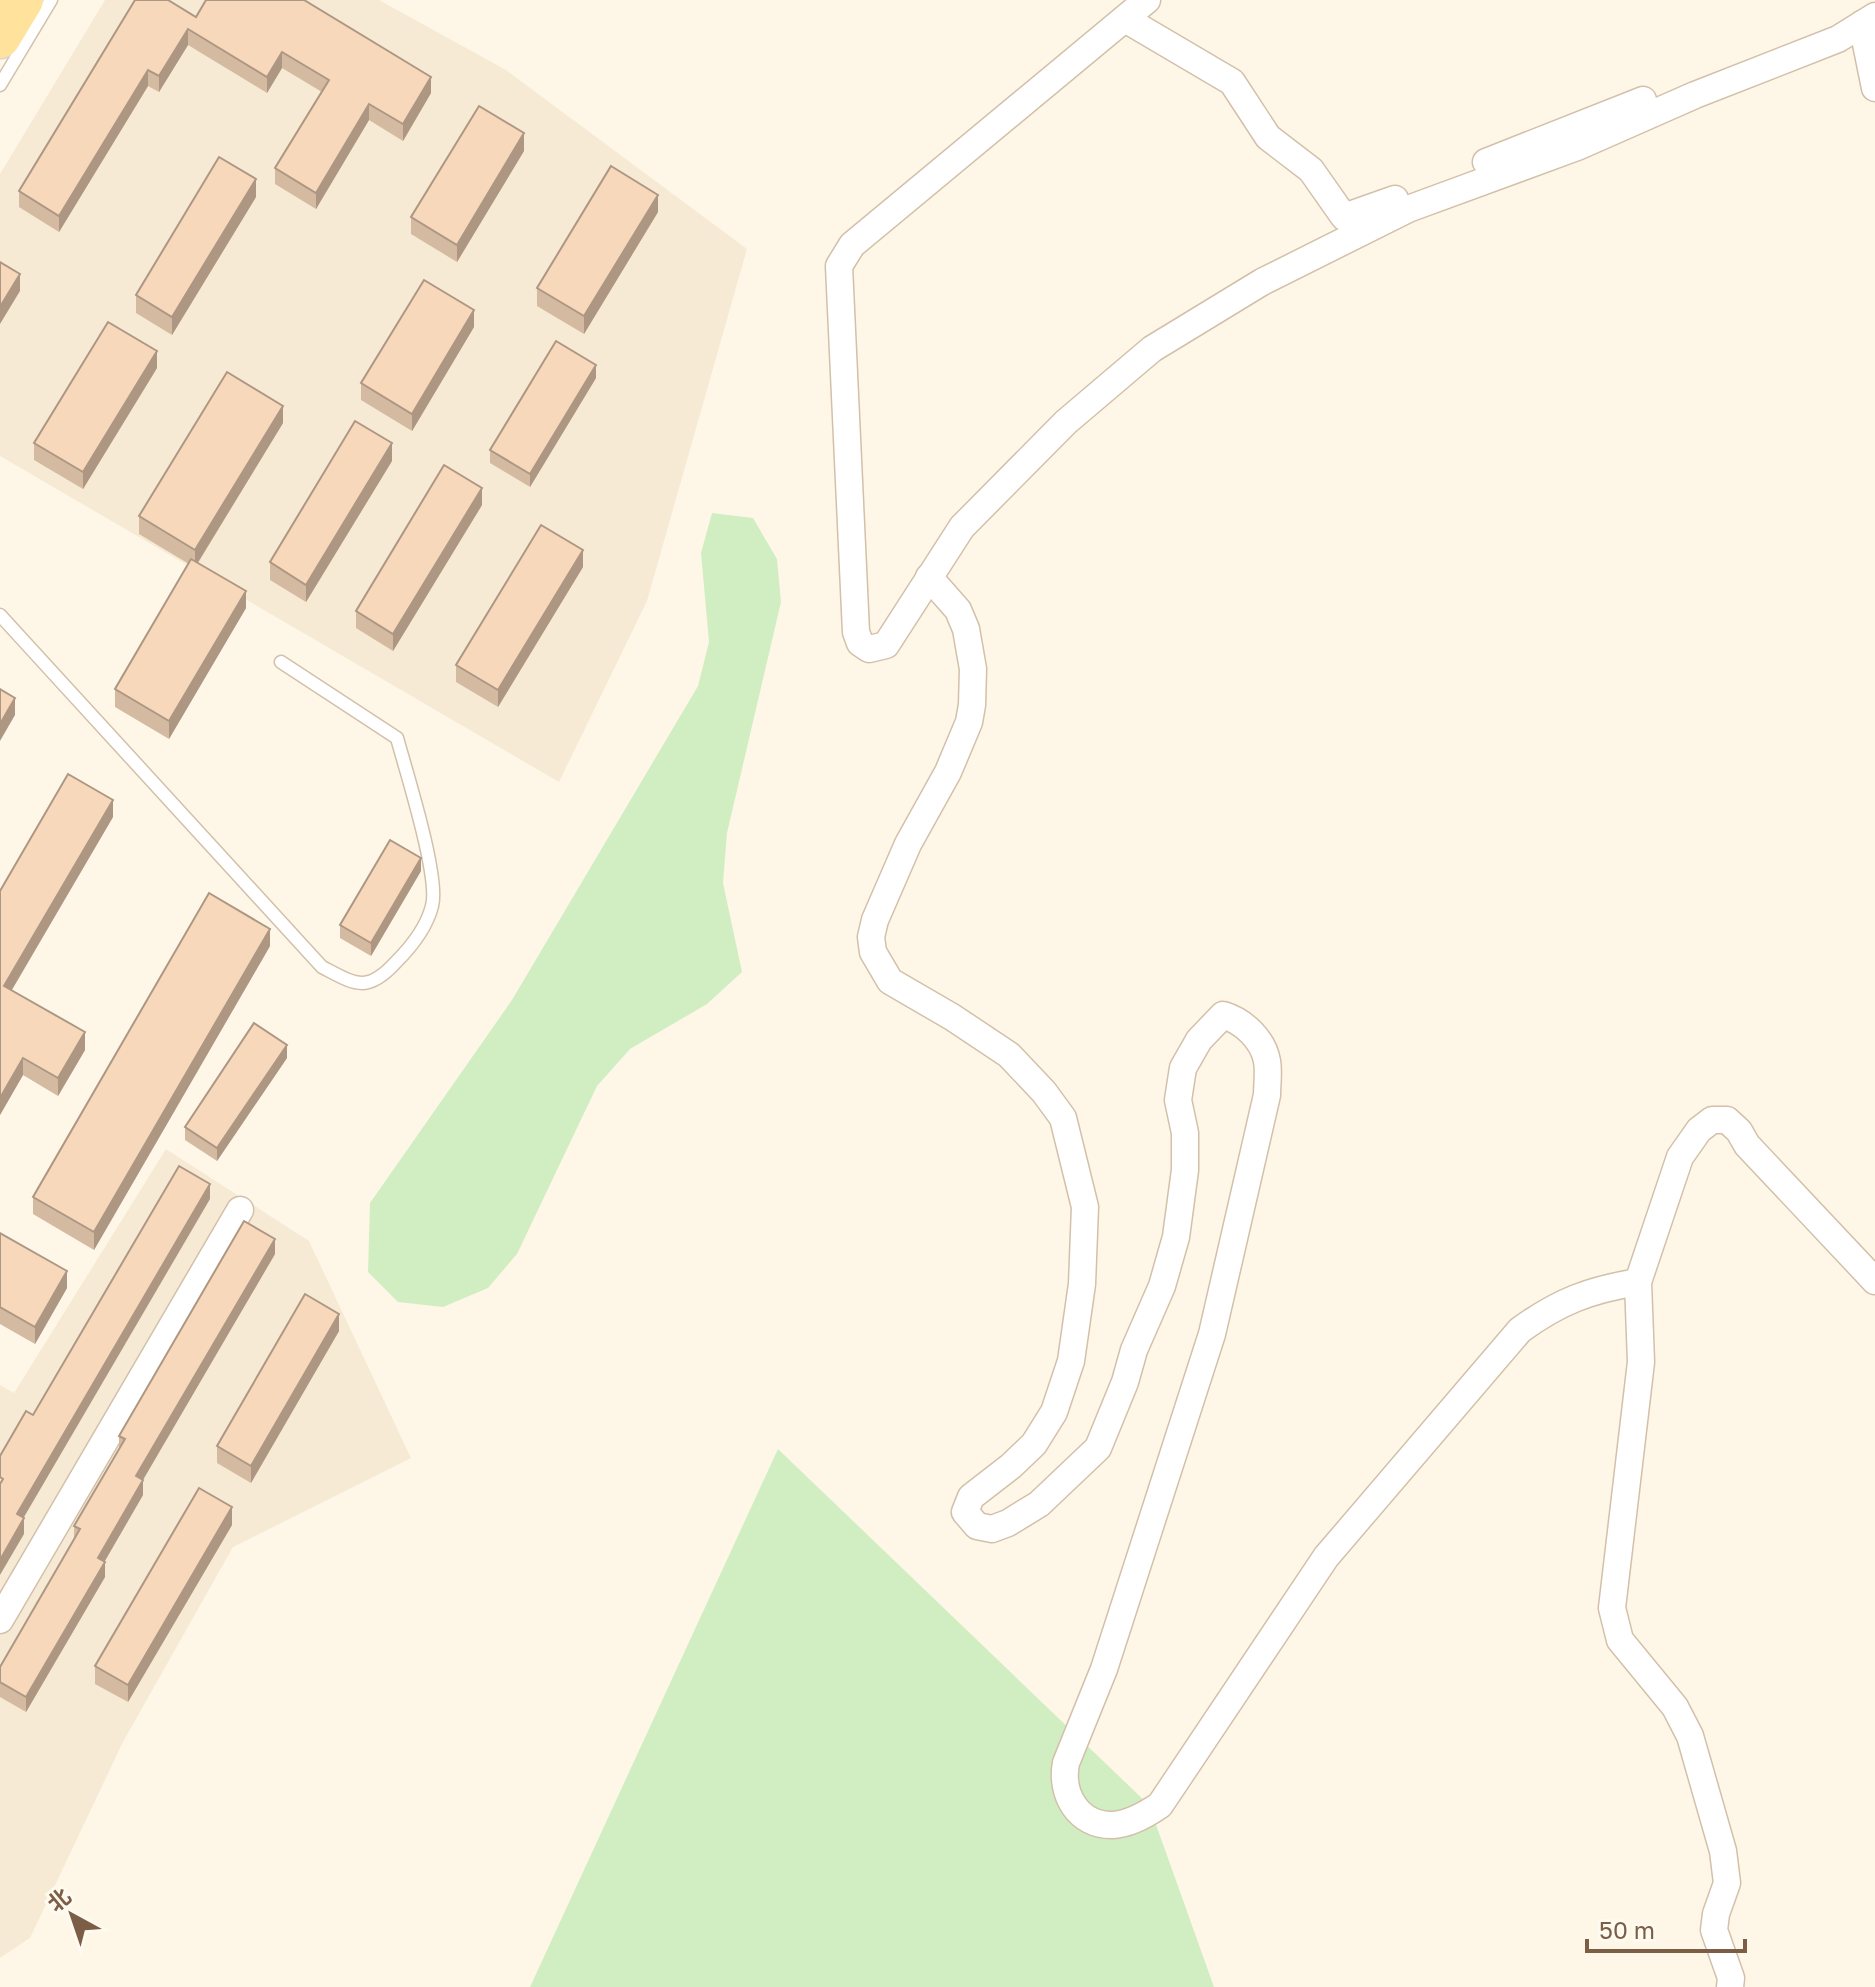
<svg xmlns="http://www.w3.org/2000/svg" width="1875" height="1987" viewBox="0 0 1875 1987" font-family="'Golos Text','Noto Sans SC',sans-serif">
	<rect width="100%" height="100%" fill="#fef7e7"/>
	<g fill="#f7ead4">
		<polygon points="105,0 379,0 506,70 747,249 647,601 559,782 0,456 0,174"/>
		<polygon points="166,1149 309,1241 411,1458 233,1547 123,1742 30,1938 0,1958 0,1385 14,1393"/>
	</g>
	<g fill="#d1eec3">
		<polygon points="712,513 753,518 777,559 781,602 727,833 723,883 742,972 707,1004 630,1049 597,1086 517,1254 488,1288 443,1307 398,1302 368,1272 370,1203 512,1000 698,686 709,642 701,553"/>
		<polygon points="778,1449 1149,1805 1214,1987 530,1987"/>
	</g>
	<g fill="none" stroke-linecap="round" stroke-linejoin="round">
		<g stroke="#d3c0aa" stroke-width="15">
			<g id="lane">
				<polyline points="0,85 51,0"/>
				<path d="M 0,615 L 322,967 C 355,984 367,994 396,962 C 411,947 427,926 432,906 C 440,878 406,771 397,738 L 281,662"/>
			</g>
		</g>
		<g stroke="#d3c0aa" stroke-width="29">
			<g id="street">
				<polyline points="1147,0 852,245 839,266 856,632 860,643 869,649 886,645 962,527 1066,422 1152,349 1262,282 1408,209 1577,147 1695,95 1838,39 1875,16"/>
				<polyline points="1125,19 1232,82 1268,137 1311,170 1344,217 1395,199"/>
				<polyline points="1862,24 1875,88"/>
				<polyline points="1486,162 1643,100"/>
				<path d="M 929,577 L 958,610 L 966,629 L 973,669 L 972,705 L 969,722 L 948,772 L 908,844 L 875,920 L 871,937 L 873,952 L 890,981 L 952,1017 L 1009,1055 L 1044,1092 L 1063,1118 L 1085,1207 L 1082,1284 L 1071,1361 L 1054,1412 L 1034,1444 L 1011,1466 L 971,1497 L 965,1512 L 977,1526 L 992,1529 L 1008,1523 L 1039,1504 L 1098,1448 L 1125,1382 L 1134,1350 L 1162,1286 L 1176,1237 L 1185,1170 L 1185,1133 L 1178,1100 L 1183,1068 L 1199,1040 L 1223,1015 C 1243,1021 1263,1039 1267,1061 C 1269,1072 1267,1085 1267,1095 L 1212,1334 L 1104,1669 L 1066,1763 C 1060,1794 1078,1826 1113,1825 C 1129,1824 1147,1814 1160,1805 L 1326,1557 L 1520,1330 C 1560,1301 1590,1290 1638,1282"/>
				<polyline points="0,1620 240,1210"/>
				<polyline points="1730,1987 1731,1978 1714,1930 1716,1914 1727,1883 1723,1851 1690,1736 1675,1707 1620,1640 1612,1608 1641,1362 1638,1282 1680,1157 1699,1130 1712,1120 1727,1120 1739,1131 1747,1145 1875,1281"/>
			</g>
		</g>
		<g stroke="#ddd5cf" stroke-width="43">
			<polyline id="primary" points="0,38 23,0"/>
		</g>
		<use href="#lane" stroke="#fff" stroke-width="12"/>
		<use href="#street" stroke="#fff" stroke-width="26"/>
		<use href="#primary" stroke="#ffe39d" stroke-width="40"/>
	</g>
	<g fill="#d4baa1">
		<polygon points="196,17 431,93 403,141 369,120 316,209 275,184 275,168 322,92 282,68 267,93 188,45 159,92 148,86 59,232 19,207 19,191"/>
		<polygon points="524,151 457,262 411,234 411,217"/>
		<polygon points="256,197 172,335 136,313 136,295"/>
		<polygon points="658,212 584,334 537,306 537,288"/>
		<polygon points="474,327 412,431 361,400 361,383"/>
		<polygon points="157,368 83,489 34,460 34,443"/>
		<polygon points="596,378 530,487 490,463 490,450"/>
		<polygon points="283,423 198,563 246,608 169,739 115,707 115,689 189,564 139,534 139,516"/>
		<polygon points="392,461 306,602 270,580 270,562"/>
		<polygon points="482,505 393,651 356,628 356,611"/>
		<polygon points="583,567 498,707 456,682 456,665"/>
		<polygon points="113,817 12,990 85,1050 58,1096 23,1075 0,1115 0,891"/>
		<polygon points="421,871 371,956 340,938 340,925"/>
		<polygon points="270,946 94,1250 33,1214 33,1197"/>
		<polygon points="287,1058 217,1161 185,1140 185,1127"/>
		<polygon points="0,1233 67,1288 35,1344 0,1324"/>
		<polygon points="275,1254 142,1480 143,1495 104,1562 105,1577 26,1712 0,1697 0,1667 74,1539 74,1526 119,1449 119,1436"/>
		<polygon points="339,1331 251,1483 217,1463 217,1446"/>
		<polygon points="232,1525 128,1702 95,1684 95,1666"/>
	</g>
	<g fill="#ad9783">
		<polygon points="188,29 188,45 159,92 159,76"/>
		<polygon points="282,52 282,68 267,93 267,77"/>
		<polygon points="148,70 148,86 59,232 59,216"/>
		<polygon points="431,77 431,93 403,141 403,124"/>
		<polygon points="369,104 369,120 316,209 316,193"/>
		<polygon points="524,133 524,151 457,262 457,245"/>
		<polygon points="256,179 256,197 172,335 172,317"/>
		<polygon points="658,195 658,212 584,334 584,316"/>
		<polygon points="20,274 20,291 0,324 0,307"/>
		<polygon points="474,310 474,327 412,431 412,414"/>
		<polygon points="157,351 157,368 83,489 83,472"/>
		<polygon points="596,365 596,378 530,487 530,474"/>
		<polygon points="283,406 283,423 195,567 195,550"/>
		<polygon points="392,443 392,461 306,602 306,585"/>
		<polygon points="482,488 482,505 393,651 393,634"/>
		<polygon points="583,550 583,567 498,707 498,690"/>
		<polygon points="246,591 246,608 169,739 169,721"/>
		<polygon points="15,698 15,715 0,741 0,724"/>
		<polygon points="113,800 113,817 4,1003 4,986"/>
		<polygon points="421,858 421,871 371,956 371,943"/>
		<polygon points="270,929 270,946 94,1250 94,1232"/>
		<polygon points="85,1032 85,1050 58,1096 58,1078"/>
		<polygon points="287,1045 287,1058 217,1161 217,1148"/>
		<polygon points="23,1058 23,1075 0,1115 0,1098"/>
		<polygon points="210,1184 210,1199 17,1529 17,1514"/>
		<polygon points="275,1239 275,1254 136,1492 136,1476"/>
		<polygon points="67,1271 67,1288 35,1344 35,1327"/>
		<polygon points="339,1314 339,1331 251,1483 251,1466"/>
		<polygon points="143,1480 143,1495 98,1573 98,1558"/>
		<polygon points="232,1507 232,1525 128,1702 128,1685"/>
		<polygon points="24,1518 24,1534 0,1575 0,1560"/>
		<polygon points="105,1562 105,1577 26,1712 26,1697"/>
	</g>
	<g fill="#f7d8bb" stroke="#ad9783" stroke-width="2">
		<polygon points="135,0 168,0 196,17 206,0 304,0 431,77 403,124 369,104 316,193 275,168 329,80 282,52 267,77 188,29 159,76 148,70 59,216 19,191"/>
		<polygon points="479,106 524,133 457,245 411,217"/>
		<polygon points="219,157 256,179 172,317 136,295"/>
		<polygon points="611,166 658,195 584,316 537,288"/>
		<polygon points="0,262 20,274 0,307"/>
		<polygon points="424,280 474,310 412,414 361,383"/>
		<polygon points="108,322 157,351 83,472 34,443"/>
		<polygon points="556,341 596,365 530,474 490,450"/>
		<polygon points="227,372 283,406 195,550 139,516"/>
		<polygon points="355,421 392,443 306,585 270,562"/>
		<polygon points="444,465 482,488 393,634 356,611"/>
		<polygon points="541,525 583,550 498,690 456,665"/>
		<polygon points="191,559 246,591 169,721 115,689"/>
		<polygon points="0,689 15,698 0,724"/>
		<polygon points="68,774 113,800 4,986 85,1032 58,1078 23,1058 0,1098 0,891"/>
		<polygon points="390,840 421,858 371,943 340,925"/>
		<polygon points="209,893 270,929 94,1232 33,1197"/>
		<polygon points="254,1023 287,1045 217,1148 185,1127"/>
		<polygon points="179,1166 210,1184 17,1514 24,1518 0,1560 0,1484 3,1479 0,1477 0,1456 26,1411 33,1415"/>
		<polygon points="244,1221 275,1239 136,1476 143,1480 98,1558 105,1562 26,1697 0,1682 0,1667 80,1529 74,1526 125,1439 119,1436"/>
		<polygon points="0,1233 67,1271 35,1327 0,1307"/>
		<polygon points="305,1294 339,1314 251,1466 217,1446"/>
		<polygon points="199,1488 232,1507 128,1685 95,1666"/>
	</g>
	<g transform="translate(72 1915) rotate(320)" stroke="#fffaef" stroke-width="6" paint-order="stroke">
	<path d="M0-6L14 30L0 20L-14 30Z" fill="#7c5e47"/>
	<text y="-12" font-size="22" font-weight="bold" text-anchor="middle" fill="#7c5e47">北</text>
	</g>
	<path d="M1587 1939v12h158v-12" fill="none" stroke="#7c5e47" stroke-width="4"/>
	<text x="1599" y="1939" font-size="24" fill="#7c5e47" stroke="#fffaef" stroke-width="6" paint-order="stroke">50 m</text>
</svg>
